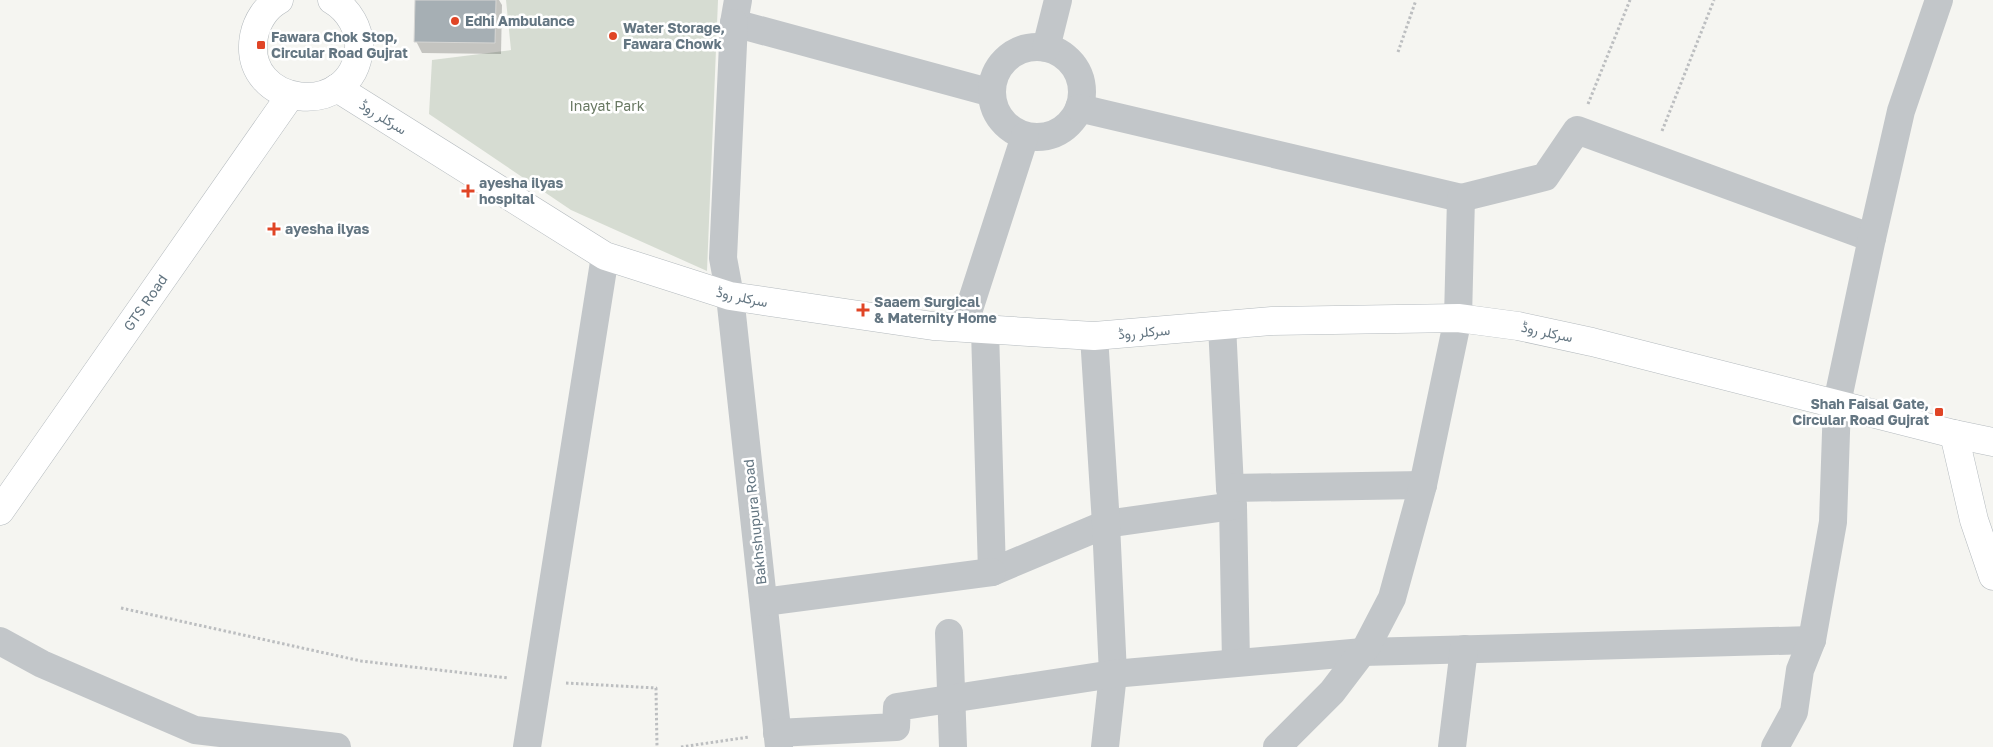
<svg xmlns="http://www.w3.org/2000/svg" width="1993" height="747" viewBox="0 0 1993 747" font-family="'Golos Text',Vazirmatn,sans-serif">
	<rect width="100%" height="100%" fill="#f5f5f1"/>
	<polygon fill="#d6dcd2" points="506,0 718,0 707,271 571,210 429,114 432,60 511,50"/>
	<polygon fill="#0003" points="416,0 499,0 502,5 501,54 422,53 416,41"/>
	<polygon fill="#a6afb4" stroke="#d6d6d4" points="415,0 496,0 495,43 414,42"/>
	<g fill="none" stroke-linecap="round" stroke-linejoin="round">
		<g stroke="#b4babe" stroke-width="29">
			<g id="secondary">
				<path d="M 279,0 C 266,7 257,21 254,36 C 241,108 354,121 359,48 C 360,29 349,10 332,0"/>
				<polyline points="337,88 605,256 730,296 933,326 1094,336 1272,321 1458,318 1518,326 1592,342 1954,434 1993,442"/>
				<polyline points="1954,434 1974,520 1993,576"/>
				<path id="s1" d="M 0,511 L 290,96"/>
			</g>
		</g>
		<g stroke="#bcbec0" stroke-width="3" stroke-dasharray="2.5 2.5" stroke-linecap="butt">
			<polyline points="1398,52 1416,0"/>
			<polyline points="1588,104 1630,0"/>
			<polyline points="1662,131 1714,0"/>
			<polyline points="121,608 361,661 508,678"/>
			<polyline points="566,683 656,688 657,747"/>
			<polyline points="681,747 749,737"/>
		</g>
		<g stroke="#c2c6c9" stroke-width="28">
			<polyline points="738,0 734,23 992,93"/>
			<polyline points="734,23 723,258 730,296 779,747"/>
			<circle cx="1037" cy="92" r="45"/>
			<polyline points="1046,48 1058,0"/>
			<polyline points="1079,108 1461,198"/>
			<polyline points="1222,325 1230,488 1233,506 1236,662"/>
			<polyline points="963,328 1025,136"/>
			<polyline points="985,330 992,572 1106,524 1233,506"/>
			<polyline points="1094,336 1106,524 1113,674 1105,747"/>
			<polyline points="1230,488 1423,485"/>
			<polyline points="764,602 992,572"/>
			<polyline points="949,633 953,747"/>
			<polyline points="0,641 42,664 195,730 337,747"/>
			<polyline points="777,733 896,727 897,707 1113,674 1363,652 1812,640"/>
			<polyline points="527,747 605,256"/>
			<polyline points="1277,747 1332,692 1367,646 1392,598 1423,485 1458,318 1461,198 1545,177 1577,130 1872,238"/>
			<polyline points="1452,747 1464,649"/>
			<polyline points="1775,747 1794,712 1800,670 1812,640 1833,522 1837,403 1872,238 1901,111 1939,0"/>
		</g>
		<use href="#secondary" stroke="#fff" stroke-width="28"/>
	</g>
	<g fill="#e04526" stroke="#fff" stroke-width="2">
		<circle cx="455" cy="21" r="5"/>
		<circle cx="613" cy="36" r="5"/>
		<rect x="256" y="40" width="10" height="10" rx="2.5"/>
		<path d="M465.5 183.5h5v5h5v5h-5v5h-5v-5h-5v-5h5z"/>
		<path d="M271.5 221.5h5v5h5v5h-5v5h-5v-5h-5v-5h5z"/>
		<path d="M860.5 302.5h5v5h5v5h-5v5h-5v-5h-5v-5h5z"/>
		<rect x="1934" y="407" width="10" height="10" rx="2.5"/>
	</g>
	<g text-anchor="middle" stroke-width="5" stroke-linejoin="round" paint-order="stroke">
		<g font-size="14" font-weight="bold" fill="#647682" stroke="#fff" text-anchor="start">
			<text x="465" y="26">Edhi Ambulance</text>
			<text x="623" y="33">Water Storage,<tspan x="623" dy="16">Fawara Chowk</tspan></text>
			<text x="271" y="42">Fawara Chok Stop,<tspan x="271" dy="16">Circular Road Gujrat</tspan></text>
			<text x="479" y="188">ayesha ilyas<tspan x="479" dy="16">hospital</tspan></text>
			<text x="285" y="234">ayesha ilyas</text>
			<text x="874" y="307">Saaem Surgical<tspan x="874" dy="16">&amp; Maternity Home</tspan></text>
			<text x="1929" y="409" text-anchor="end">Shah Faisal Gate,<tspan x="1929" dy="16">Circular Road Gujrat</tspan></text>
		</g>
		<g font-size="14" fill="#697963" stroke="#fff">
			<text x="607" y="111">Inayat Park</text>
		</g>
		<g font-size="14" fill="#647682" stroke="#fff">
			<text transform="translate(383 117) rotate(32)" y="5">سرکلر روڈ</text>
			<text transform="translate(742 297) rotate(12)" y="5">سرکلر روڈ</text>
			<text dy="5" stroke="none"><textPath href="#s1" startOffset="254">GTS Road</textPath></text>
			<text transform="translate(1144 332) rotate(-5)" y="5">سرکلر روڈ</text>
			<text transform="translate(1547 332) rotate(12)" y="5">سرکلر روڈ</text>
			<text transform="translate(755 522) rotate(-96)" y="5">Bakhshupura Road</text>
		</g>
	</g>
</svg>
